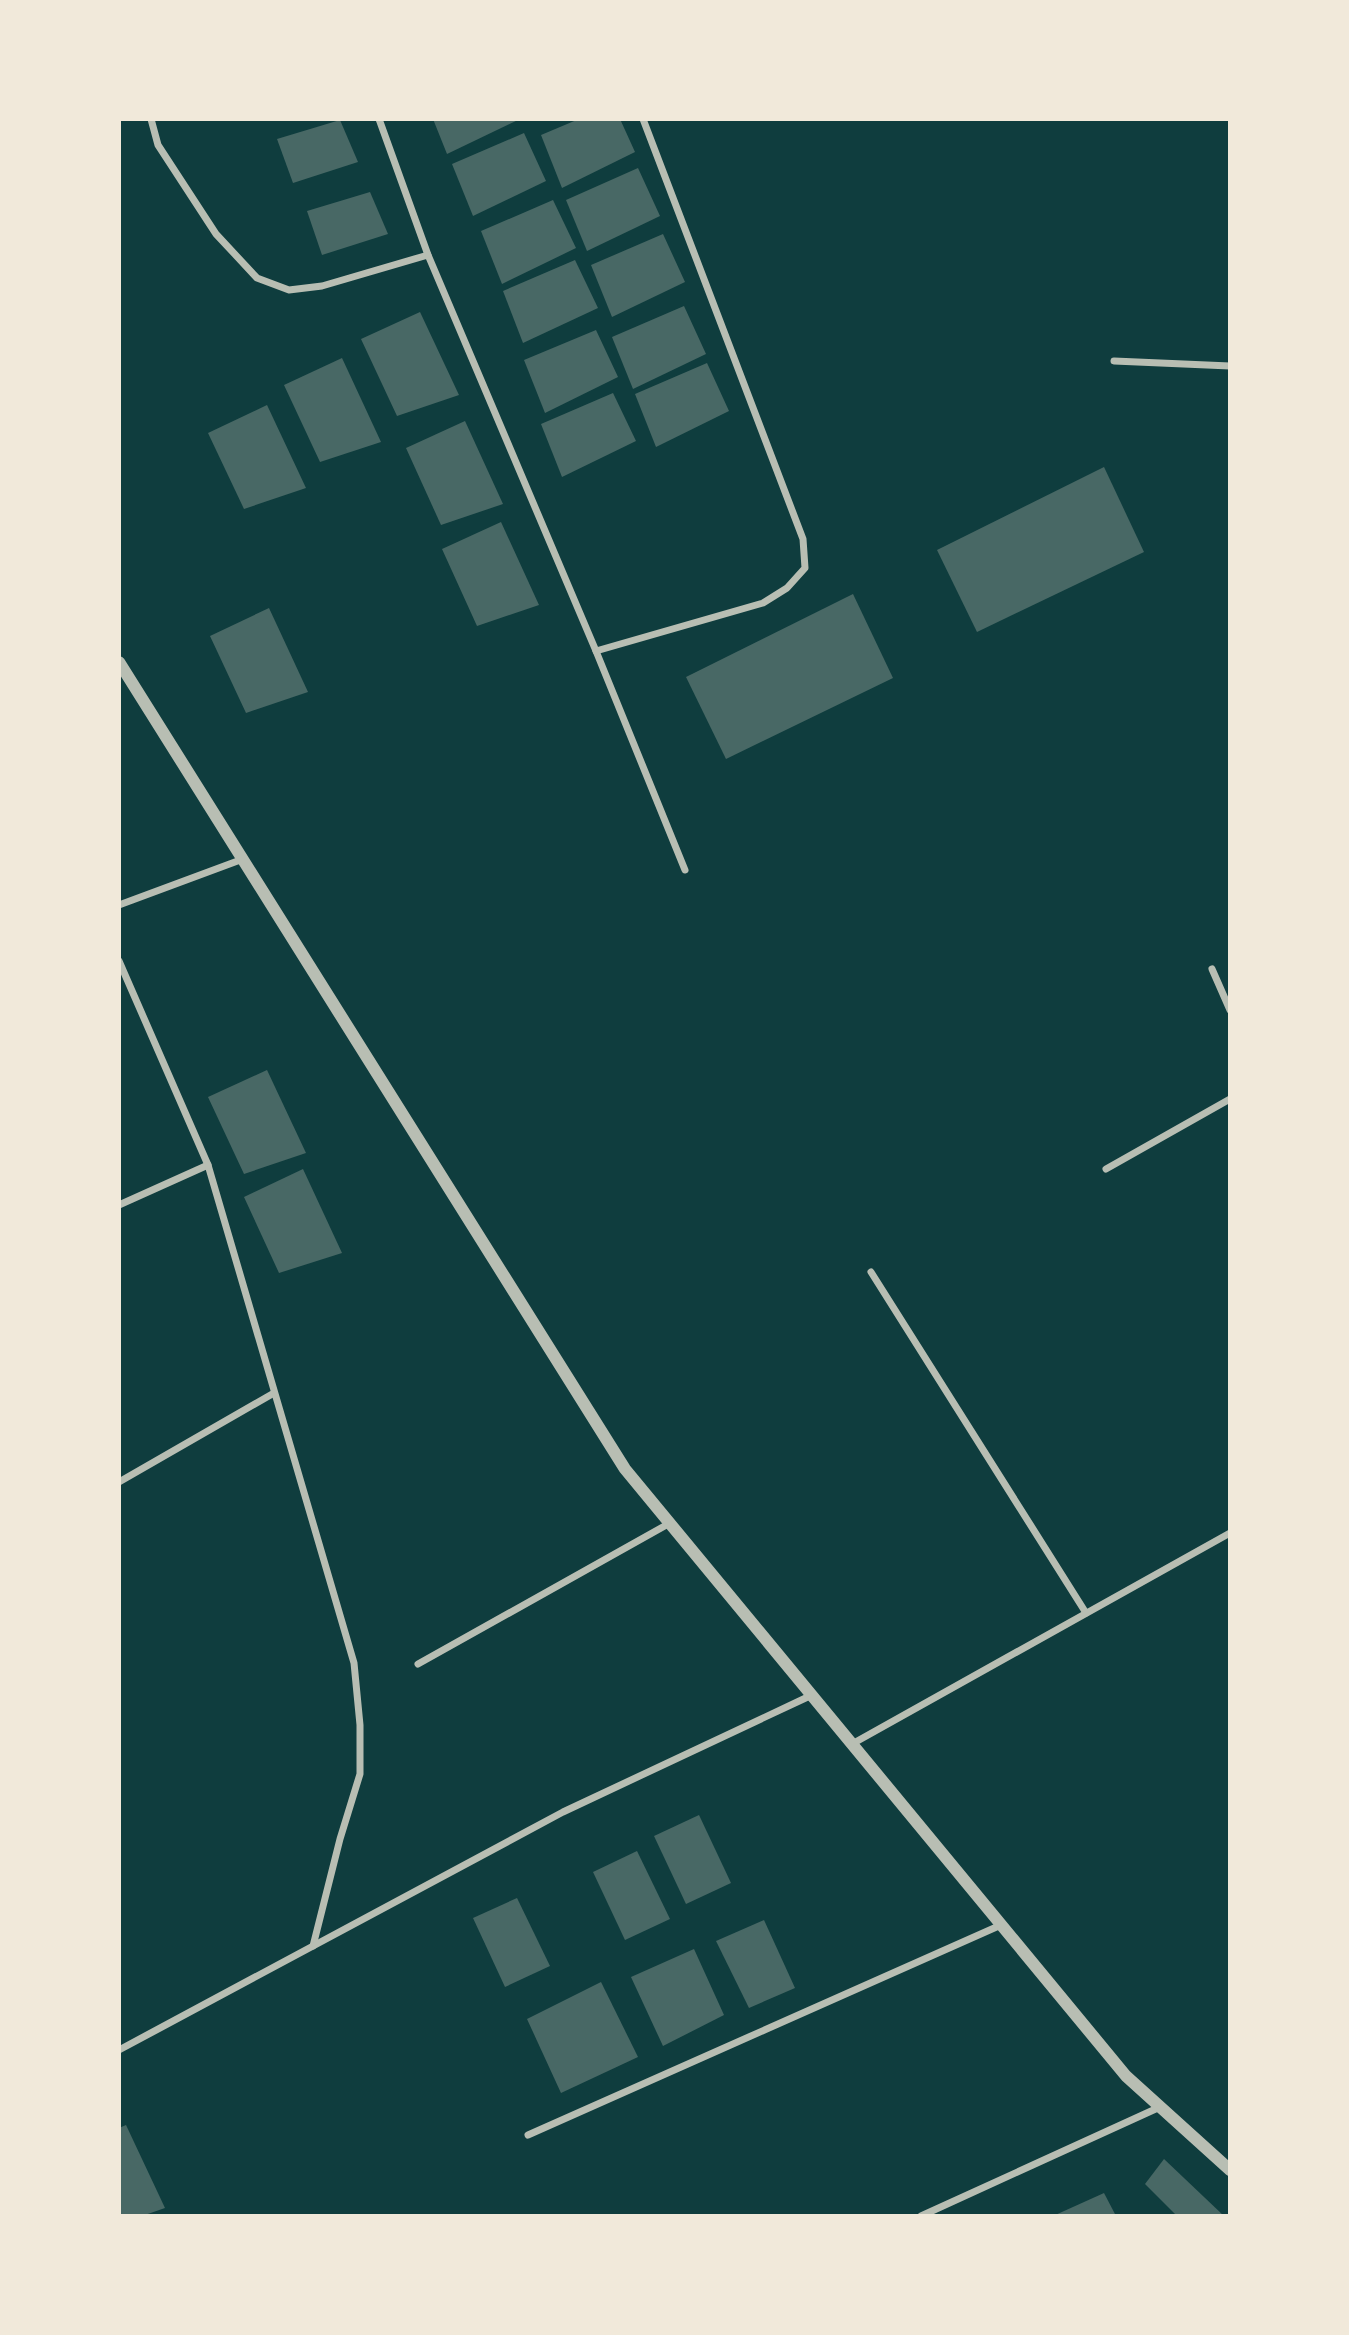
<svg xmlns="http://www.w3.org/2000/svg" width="1349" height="2335" viewBox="0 0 1349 2335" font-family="Signika,sans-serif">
	<rect width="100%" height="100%" fill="#0f3d3e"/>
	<g fill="#486865">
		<polygon points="433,119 520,119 447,154"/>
		<polygon points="579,119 620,119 635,152 562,188 541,135"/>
		<polygon points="340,120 358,162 293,183 277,139"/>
		<polygon points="524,133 546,181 473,216 452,164"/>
		<polygon points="638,168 660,216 587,251 566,200"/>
		<polygon points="370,192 388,234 322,255 307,211"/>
		<polygon points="553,200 576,248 502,284 481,231"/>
		<polygon points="663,234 685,282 612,317 591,265"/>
		<polygon points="575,260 598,308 523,343 503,291"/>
		<polygon points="684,306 706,354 633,389 612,337"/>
		<polygon points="420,312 459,395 397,416 361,339"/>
		<polygon points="596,330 618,377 545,413 524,360"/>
		<polygon points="342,358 381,442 320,462 284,385"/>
		<polygon points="707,363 729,411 656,447 635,394"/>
		<polygon points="613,393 636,441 562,477 541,424"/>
		<polygon points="267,405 306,488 244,509 208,433"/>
		<polygon points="465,421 503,504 441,525 406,448"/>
		<polygon points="1104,467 1144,552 977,632 937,550"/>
		<polygon points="501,522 539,605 477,626 442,549"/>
		<polygon points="853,594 893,678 726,759 686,677"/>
		<polygon points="269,608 308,692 246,713 210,636"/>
		<polygon points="267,1070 306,1153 244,1174 208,1097"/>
		<polygon points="303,1169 342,1253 279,1273 244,1197"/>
		<polygon points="699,1815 731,1883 686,1904 654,1836"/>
		<polygon points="637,1851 670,1919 625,1940 593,1872"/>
		<polygon points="517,1898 550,1966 505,1987 473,1918"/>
		<polygon points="764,1920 795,1988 749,2008 716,1941"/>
		<polygon points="694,1949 724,2015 663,2046 631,1977"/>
		<polygon points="601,1982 638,2057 561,2093 527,2019"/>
		<polygon points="126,2125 165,2208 142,2216 119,2216 119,2128"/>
		<polygon points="1164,2159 1224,2216 1177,2216 1145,2184"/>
		<polygon points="1104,2193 1116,2216 1053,2216"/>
	</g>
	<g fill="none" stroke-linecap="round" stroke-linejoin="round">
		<g stroke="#b8beb3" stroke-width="7">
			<polyline points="151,119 158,145 216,234 257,278 289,290 322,286 428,255"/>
			<polyline points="379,119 428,255 596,651 685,870"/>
			<polyline points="1114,361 1230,366"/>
			<polyline points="596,651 763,603 787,588 805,568 803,539 643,119"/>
			<polyline points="119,905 243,859"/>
			<polyline points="119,961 208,1165 354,1663 360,1725 360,1774 340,1839 313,1946"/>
			<polyline points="1212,969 1230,1010"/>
			<polyline points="1106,1169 1230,1099"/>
			<polyline points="119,1205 208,1165"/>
			<polyline points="871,1272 1086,1613"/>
			<polyline points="119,1482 274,1393"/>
			<polyline points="418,1664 670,1523"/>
			<polyline points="852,1744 1230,1533"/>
			<polyline points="119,2050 563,1812 812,1695"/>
			<polyline points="528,2135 1001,1925"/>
			<polyline points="921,2216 1160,2107"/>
		</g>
		<polyline stroke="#b8beb3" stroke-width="12" points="119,662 625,1469 1126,2076 1230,2170"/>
	</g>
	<rect width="1349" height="2335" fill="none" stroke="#f1e9da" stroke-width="242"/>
</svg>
